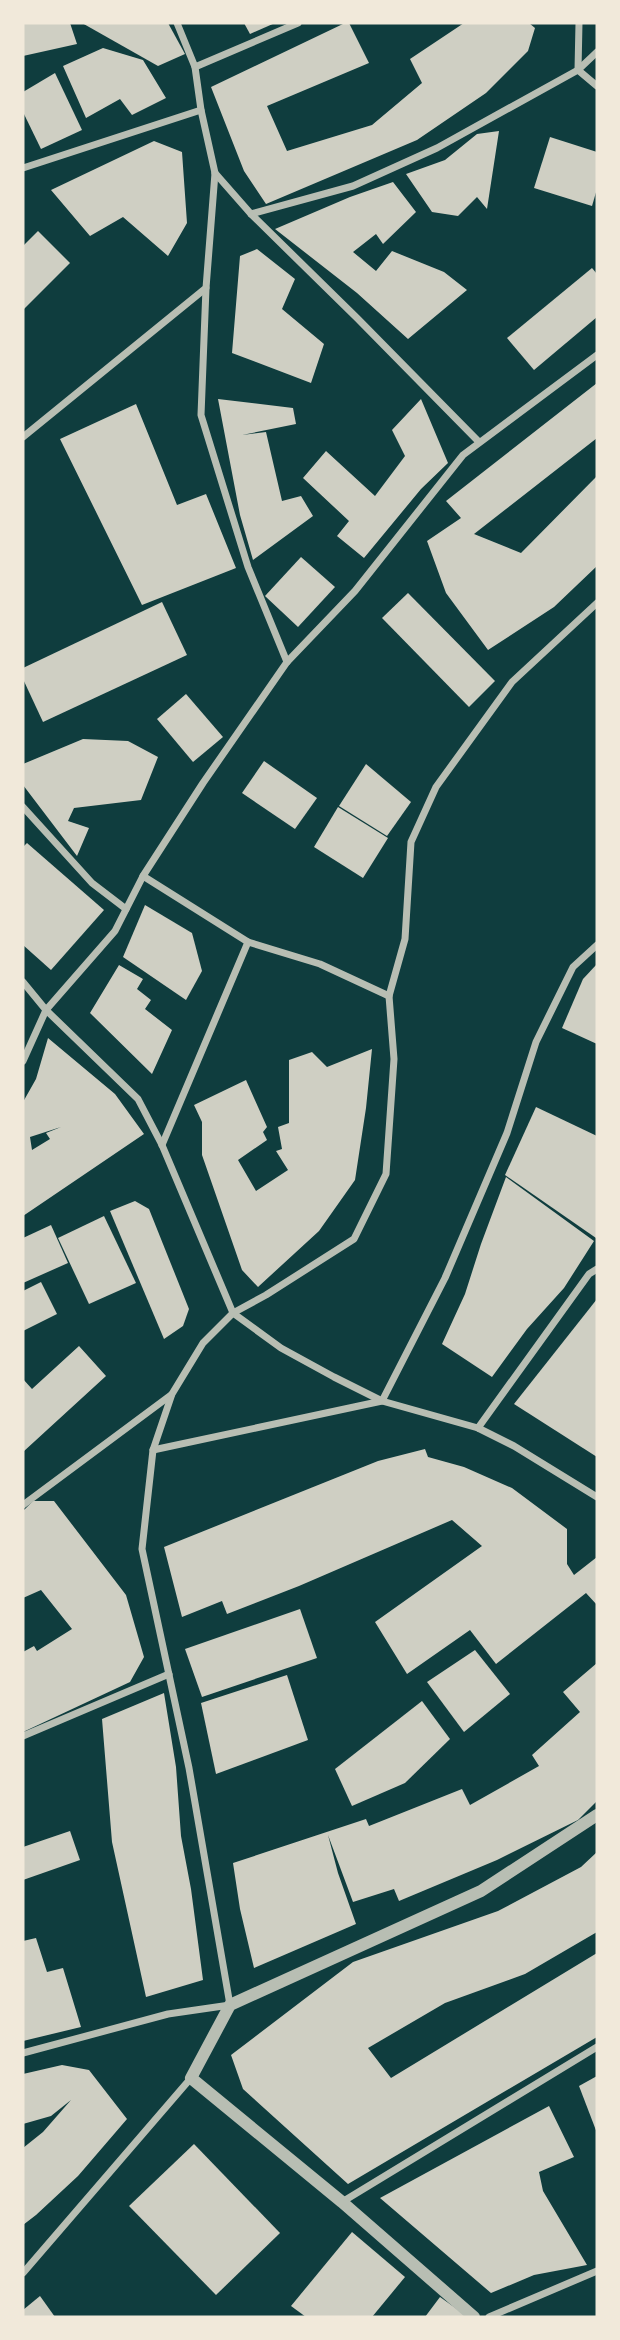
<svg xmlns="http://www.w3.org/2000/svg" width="620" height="2340" viewBox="0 0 620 2340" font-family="'Source Sans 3',sans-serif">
	<rect width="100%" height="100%" fill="#0f3d3e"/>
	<g fill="#cfcfc3" fill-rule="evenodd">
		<polygon points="23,23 70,23 77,44 23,56"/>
		<polygon points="82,23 168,23 185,54 158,66"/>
		<polygon points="244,23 275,23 250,34"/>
		<polygon points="345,23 349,23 369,63 267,106 287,151 372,125 422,83 410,59 464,23 529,23 535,28 528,51 486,93 417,140 266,204 244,171 211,87"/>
		<polygon points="103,48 143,60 166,98 132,115 120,99 86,118 63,66"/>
		<polygon points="55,73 82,130 41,149 23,112 23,92"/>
		<polygon points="499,131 487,209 477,197 458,216 432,212 406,174 445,160 477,134"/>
		<polygon points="550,137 597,152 597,189 592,206 534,188"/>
		<polygon points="154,141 182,152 187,223 168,256 123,217 90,236 51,190"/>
		<polygon points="393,182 416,212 383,244 376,234 353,252 376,271 392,251 444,272 467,290 408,339 357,293 275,229 350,197"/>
		<polygon points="38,231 70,263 23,310 23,246"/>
		<polygon points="257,249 295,279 282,309 324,344 311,383 232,353 240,256"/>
		<polygon points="592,268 597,274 597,317 534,370 507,338"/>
		<polygon points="597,383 597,438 474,534 521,553 597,476 597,566 554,607 488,650 446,593 427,541 461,518 446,501"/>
		<polygon points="218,399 293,408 296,424 242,435 266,432 282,501 301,496 313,516 253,560 240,515"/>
		<polygon points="421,399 448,463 421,489 364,558 337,536 349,521 303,478 326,451 375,496 405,456 392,430"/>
		<polygon points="136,404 177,505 206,494 236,568 142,605 60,439"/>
		<polygon points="301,557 335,587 298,627 265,596"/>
		<polygon points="408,593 495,681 469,707 382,618"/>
		<polygon points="162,602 187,655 43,722 23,679 23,668"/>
		<polygon points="186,694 223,737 193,762 157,719"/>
		<polygon points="83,739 128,741 158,757 141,800 74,808 68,821 89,828 77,856 23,785 23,764"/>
		<polygon points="264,761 317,798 295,829 242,793"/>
		<polygon points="366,764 411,802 387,836 339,806"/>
		<polygon points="338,807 388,838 363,878 314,847"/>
		<polygon points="27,843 104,910 51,970 23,945 23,847"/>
		<polygon points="145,905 192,933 202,971 186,1000 123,957"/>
		<polygon points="597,964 597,1044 562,1028 583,979"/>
		<polygon points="119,965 143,979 137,989 151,1000 145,1009 172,1030 152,1074 90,1013"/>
		<path d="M 48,1038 L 115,1094 L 144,1134 L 23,1216 L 23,1102 L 36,1079 ZM 61,1127 L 46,1133 L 50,1139 L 32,1150 L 30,1137 Z"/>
		<polygon points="372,1049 366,1108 355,1180 319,1231 258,1287 242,1270 202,1155 202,1122 194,1105 246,1080 267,1127 263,1132 267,1140 238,1160 256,1191 288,1170 276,1151 282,1149 278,1127 289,1123 289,1060 312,1052 327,1067"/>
		<polygon points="536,1107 597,1136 596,1238 505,1175"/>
		<polygon points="506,1177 594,1241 564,1288 527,1329 492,1377 442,1344 465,1294 481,1244"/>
		<polygon points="135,1201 149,1209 189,1309 183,1326 164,1339 110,1211"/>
		<polygon points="104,1216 136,1283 89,1304 58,1238"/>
		<polygon points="51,1225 68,1263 23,1283 23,1238"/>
		<polygon points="41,1282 57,1314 23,1331 23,1291"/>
		<polygon points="597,1299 597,1457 514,1404"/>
		<polygon points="79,1346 106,1376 23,1452 23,1379 32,1389"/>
		<polygon points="425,1449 428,1457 464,1467 512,1488 567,1529 567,1564 574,1575 597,1557 597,1605 586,1593 496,1664 470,1630 407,1674 375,1622 482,1546 452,1520 299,1586 227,1614 222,1601 182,1617 164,1547 378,1461"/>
		<polygon points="33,1501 54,1501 126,1595 144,1657 130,1682 23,1732 23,1652 34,1646 37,1651 72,1629 41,1590 23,1598 23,1511"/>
		<polygon points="300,1609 317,1658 202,1697 185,1649"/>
		<polygon points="475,1650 510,1694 464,1732 427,1682"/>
		<polygon points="597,1663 597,1801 578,1820 497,1860 399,1901 394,1889 353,1902 328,1835 338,1873 356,1924 254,1968 240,1909 233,1863 366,1819 369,1826 462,1789 470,1805 539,1766 532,1755 580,1712 563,1692"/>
		<polygon points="287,1675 308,1740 216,1774 201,1703"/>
		<polygon points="164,1693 176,1767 181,1836 191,1889 203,1980 146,1997 112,1842 102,1719"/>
		<polygon points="422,1701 450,1739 405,1783 352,1806 335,1769"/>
		<polygon points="70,1831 80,1860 23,1880 23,1847"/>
		<polygon points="597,1852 597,1932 525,1974 445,2003 368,2048 391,2078 597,1953 597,2037 348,2184 243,2089 231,2055 353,1962 498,1911 581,1867"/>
		<polygon points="36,1938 47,1972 63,1968 81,2027 23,2041 23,1941"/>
		<polygon points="62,2065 89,2070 127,2119 78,2176 36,2215 23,2225 23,2148 43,2132 71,2100 51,2116 23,2124 23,2074"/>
		<polygon points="597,2076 597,2133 579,2086"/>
		<polygon points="549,2106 574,2157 539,2172 543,2191 587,2265 534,2275 491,2293 380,2198"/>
		<polygon points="194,2144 280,2233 216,2295 129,2206"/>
		<polygon points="352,2232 405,2277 372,2317 306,2317 291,2306"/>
		<polygon points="40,2296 55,2317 23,2317 23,2310"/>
		<polygon points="440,2297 468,2317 425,2317"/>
	</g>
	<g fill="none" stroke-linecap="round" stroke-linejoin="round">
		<g stroke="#b8beb3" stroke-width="7">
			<polyline points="579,23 578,70 597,86"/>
			<polyline points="195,67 298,23"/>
			<polyline points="23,168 201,110"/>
			<polyline points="215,173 251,214 357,318 479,442"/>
			<polyline points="251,214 353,186 437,148 578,70 597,52"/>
			<polyline points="206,288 201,415 248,567 287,662"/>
			<polyline points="23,437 206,288 215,173 201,110 195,67 177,23"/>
			<polyline points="23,807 92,883 126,909"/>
			<polyline points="143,876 248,942 320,964 389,996"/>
			<polyline points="23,982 46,1010 138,1099 162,1145 233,1313"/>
			<polyline points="23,1061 46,1010 115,931 143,876 203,783 287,662 355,591 463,455 597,355"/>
			<polyline points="162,1145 248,942"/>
			<polyline points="233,1313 281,1348 334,1377 382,1401 478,1428 514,1446 597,1497"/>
			<polyline points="478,1428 589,1274 597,1269"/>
			<polyline points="153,1450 382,1401 445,1278 507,1133 536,1042 573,967 597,945"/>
			<polyline points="23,1505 171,1395"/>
			<polyline points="23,1736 169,1674"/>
			<polyline points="23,2053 168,2014 230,2005 189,1768 142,1549 153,1450 172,1394 203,1343 233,1313 266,1295 354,1239 386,1174 394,1059 389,996 405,939 411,842 436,787 512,682 597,603"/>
			<polyline points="342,2202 597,2047"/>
			<polyline points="23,2273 191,2078"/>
			<polyline points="489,2317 597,2271"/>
		</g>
		<polyline stroke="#b8beb3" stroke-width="12" points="474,2317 342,2202 191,2078 230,2005 481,1891 597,1815"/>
	</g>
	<rect width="620" height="2340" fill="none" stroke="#f1e9da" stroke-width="49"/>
</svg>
